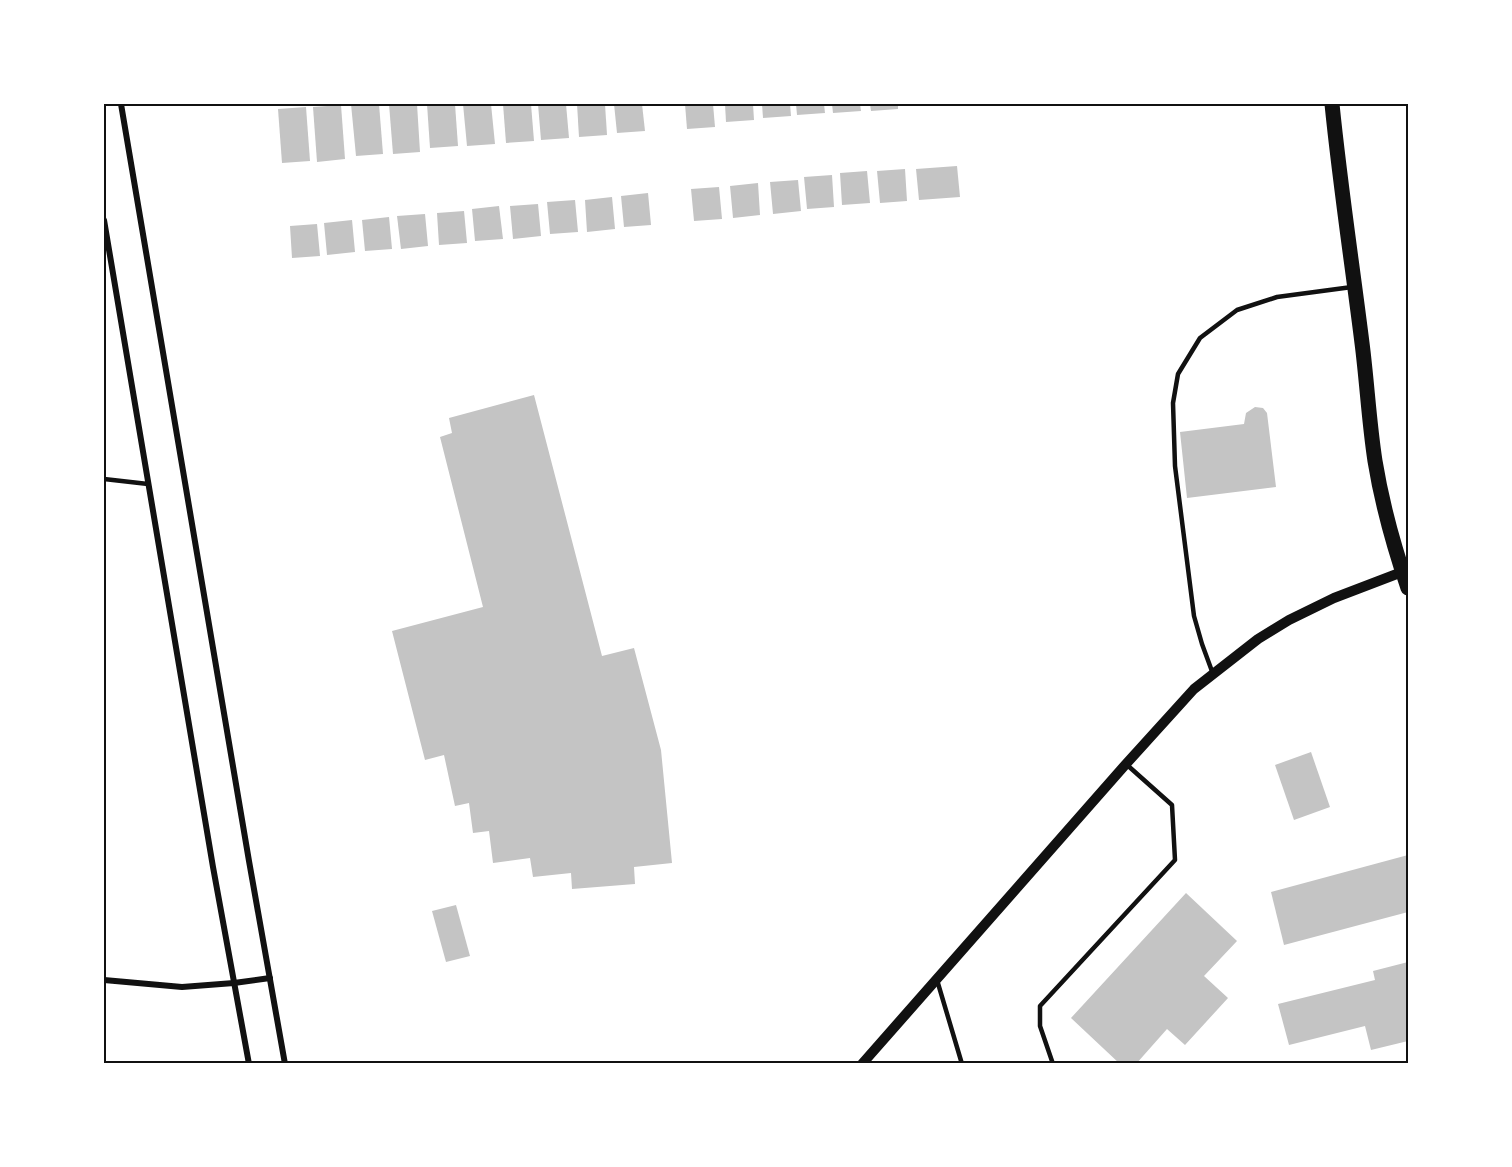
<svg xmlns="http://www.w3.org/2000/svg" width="1512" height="1167" viewBox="0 0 1512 1167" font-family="Jost,sans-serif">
	<rect width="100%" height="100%" fill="#fff"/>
	<g fill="#c4c4c4">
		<polygon points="351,104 379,104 383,154 356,156"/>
		<polygon points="389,104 417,104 420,152 393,154"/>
		<polygon points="427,104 455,104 458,146 430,148"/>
		<polygon points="463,104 491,104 495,144 467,146"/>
		<polygon points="503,104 531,104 534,141 506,143"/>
		<polygon points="538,104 566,104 569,138 541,140"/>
		<polygon points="577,104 605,104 607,135 579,137"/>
		<polygon points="614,104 642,104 645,131 617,133"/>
		<polygon points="685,104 713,104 715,127 687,129"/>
		<polygon points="725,104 753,104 754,120 726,122"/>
		<polygon points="762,104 790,104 791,116 763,118"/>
		<polygon points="796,104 824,104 825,113 797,115"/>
		<polygon points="832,104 860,104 861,111 833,113"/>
		<polygon points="870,104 898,104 898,109 871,111"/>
		<polygon points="341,105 345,159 317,162 313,107"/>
		<polygon points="306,107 310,161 282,163 278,109"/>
		<polygon points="957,166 960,197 919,200 916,169"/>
		<polygon points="905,169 907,201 880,203 877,171"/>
		<polygon points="867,171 870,203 842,205 840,173"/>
		<polygon points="832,175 834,207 807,209 804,177"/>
		<polygon points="798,180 801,211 773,214 770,182"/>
		<polygon points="758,183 760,215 733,218 730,186"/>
		<polygon points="719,187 722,219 694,221 691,189"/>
		<polygon points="648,193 651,225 624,227 621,196"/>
		<polygon points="612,197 615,229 587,232 585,200"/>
		<polygon points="575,200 578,232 550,234 547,202"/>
		<polygon points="538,204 541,236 513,239 510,206"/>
		<polygon points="499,206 503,239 475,241 472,209"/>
		<polygon points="464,211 467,243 439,245 437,213"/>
		<polygon points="425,214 428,246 401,249 397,216"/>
		<polygon points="389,217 392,249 365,251 362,220"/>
		<polygon points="352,220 355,252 327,255 324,223"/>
		<polygon points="317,224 320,256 292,258 290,226"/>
		<polygon points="534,395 602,656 634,648 661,750 672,863 634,867 635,884 572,889 571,873 533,877 530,858 493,863 489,831 473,833 469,803 455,806 444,755 425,760 392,631 483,607 440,437 452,433 449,418"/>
		<polygon points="1255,407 1263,408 1267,413 1276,487 1187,498 1180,432 1244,424 1246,413"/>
		<polygon points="1311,752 1330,807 1294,820 1275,765"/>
		<polygon points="1408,855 1408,912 1284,945 1271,892"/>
		<polygon points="1186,893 1237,941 1204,976 1228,998 1185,1045 1167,1029 1136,1064 1120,1064 1071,1018"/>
		<polygon points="456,905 470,956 446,962 432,911"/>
		<polygon points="1408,962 1408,1041 1371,1050 1365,1026 1289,1045 1278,1004 1375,980 1373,971"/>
	</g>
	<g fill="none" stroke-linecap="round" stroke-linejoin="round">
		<g stroke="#111" stroke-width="4.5">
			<polyline points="104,479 148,484"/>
			<polyline points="1213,674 1202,644 1194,616 1175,466 1173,403 1178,374 1200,338 1237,310 1277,297 1352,287"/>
			<polyline points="937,980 962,1064"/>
			<polyline points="1053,1064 1040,1026 1040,1006 1175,860 1172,805 1126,764"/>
		</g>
		<g stroke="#111" stroke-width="6">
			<polyline points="121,104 249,861 285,1064"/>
			<polyline points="104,220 213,867 249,1064"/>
			<polyline points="104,980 182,987 234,983 270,978"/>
		</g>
		<polyline stroke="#111" stroke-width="10" points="862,1064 1126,764 1194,689 1258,639 1289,620 1334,598 1402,572"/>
		<path stroke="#111" stroke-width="15" d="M 1332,104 C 1340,184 1352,263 1362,343 C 1367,382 1369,422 1375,461 C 1382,504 1394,547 1408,588"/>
	</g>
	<rect width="1512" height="1167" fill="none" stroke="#ffffff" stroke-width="210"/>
	<rect x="105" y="105" width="1302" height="957" fill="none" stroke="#111" stroke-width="2"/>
</svg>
